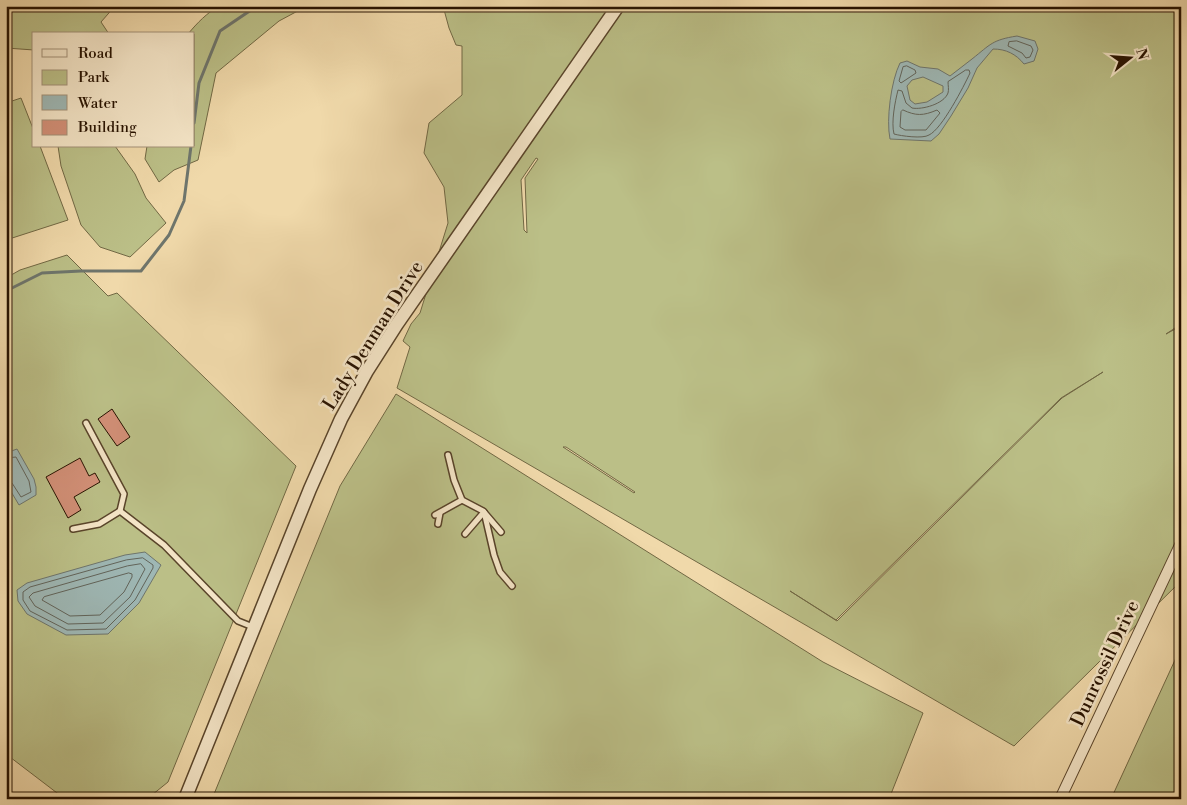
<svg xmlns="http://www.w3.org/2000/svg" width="1187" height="805" viewBox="0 0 1187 805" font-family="'Libre Bodoni',serif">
	<rect width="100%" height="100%" fill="#f0d9aa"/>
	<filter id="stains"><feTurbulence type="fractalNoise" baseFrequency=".004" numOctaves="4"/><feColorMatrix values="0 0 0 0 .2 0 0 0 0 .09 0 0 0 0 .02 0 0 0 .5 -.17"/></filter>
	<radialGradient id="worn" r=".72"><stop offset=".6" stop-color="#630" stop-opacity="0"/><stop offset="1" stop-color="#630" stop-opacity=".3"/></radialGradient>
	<g fill="#bbbf87" stroke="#716844" fill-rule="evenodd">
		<polygon points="6,6 115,6 101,22 109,34 34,34 34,50 6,48"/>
		<path d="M 219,6 L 307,6 L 279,21 L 216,73 L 198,160 L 174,170 L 159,182 L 145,159 L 147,146 L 194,146 L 194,34 L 188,34 C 197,23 207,13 219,6 Z"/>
		<path d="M 443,6 L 1181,6 L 1181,324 L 1166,334 L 1181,326 L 1181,581 L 1014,746 L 397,388 L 410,347 L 403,341 L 411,324 L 420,313 L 448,223 L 444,187 L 424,153 L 429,123 L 462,95 L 462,46 L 456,45 L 449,28 ZM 536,158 L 538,159 L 525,178 L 527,233 L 524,230 L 521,180 ZM 1103,372 L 1062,398 L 837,621 L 790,591 L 836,620 L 1061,398 ZM 563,447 L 566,447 L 635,492 L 634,493 Z"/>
		<polygon points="21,98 34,131 34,146 40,146 68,220 6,240 6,103"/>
		<polygon points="58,146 115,146 135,174 146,198 166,223 130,257 100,247 81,225 61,166"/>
		<polygon points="67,255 108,296 117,293 296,466 168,782 147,799 68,799 61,796 6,754 6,278 20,270"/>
		<polygon points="396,394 823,662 923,713 889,799 212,799 340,486"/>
		<polygon points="1181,647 1181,799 1111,799"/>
	</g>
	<g fill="#9eb7b4" stroke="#6e756c" fill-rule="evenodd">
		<path d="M 1017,36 L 1035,41 L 1038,49 L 1034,61 L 1024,64 C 1016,54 1006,49 993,49 L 977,68 L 968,88 L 951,116 L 939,134 L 931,141 L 890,139 C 886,120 891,81 900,63 L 907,61 L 920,67 L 938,69 L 950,76 C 957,70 965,65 972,59 C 991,44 992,40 1017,36 ZM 923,77 L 943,86 L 943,92 L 927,102 L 915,104 L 910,100 L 907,86 L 912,80 Z"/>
		<polygon points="17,449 34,479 36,487 36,495 19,505 6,483 6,453"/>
		<polygon points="145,552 161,565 139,603 108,634 66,635 27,614 18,601 17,590 27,583 125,555"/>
	</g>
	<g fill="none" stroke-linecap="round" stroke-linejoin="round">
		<g stroke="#62645a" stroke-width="1">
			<polygon points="1017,41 1031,46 1033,50 1030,57 1026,58 1022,53 1008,46 1009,42"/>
			<polygon points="907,66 915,70 916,73 901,83 899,81 903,67"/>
			<path d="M 966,70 L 969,70 L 970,73 C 964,86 942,129 929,135 C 923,139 901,136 894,134 C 891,122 895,102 898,90 L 902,91 L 906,103 L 912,108 C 922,110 944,104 948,93 C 949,90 948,85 948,82 Z"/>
			<path d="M 903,110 C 916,116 923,116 937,110 L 940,113 L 926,130 L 905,130 L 900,127 L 901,112 Z"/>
			<polyline points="6,458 16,457 29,481 31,492 21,497 12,483 6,481"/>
			<polygon points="143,558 153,565 153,568 135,600 106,629 67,630 30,611 23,600 23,592 30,587 126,560"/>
			<polygon points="141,564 145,569 130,597 103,623 68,624 35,606 29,597 33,593 127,566"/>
			<polygon points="129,573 132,574 132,577 124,592 100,615 70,616 42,600 44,597"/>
		</g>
		<g stroke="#6e756c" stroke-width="3">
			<polyline points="194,123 199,83 220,31 257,6"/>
			<polyline points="6,291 42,273 81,271 141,271 169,235 184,201 191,146"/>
		</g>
	</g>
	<g fill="#d39078" stroke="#271200">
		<polygon points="112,409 130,437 117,446 98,419"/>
		<polygon points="80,458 89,476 95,473 100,482 74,497 81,510 68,518 46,477"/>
	</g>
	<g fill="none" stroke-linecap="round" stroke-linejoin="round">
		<g stroke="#59442a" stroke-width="8">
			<g id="service">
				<polyline points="86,423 124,494 120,511"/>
				<polyline points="448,455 454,480 462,500 483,511 501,532"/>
				<polyline points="435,515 462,500"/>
				<polyline points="485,516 494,555 500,572 512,586"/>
				<polyline points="438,524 440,513"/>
				<polyline points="73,529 99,524 120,511 164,545 238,621 253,627"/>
				<polyline points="465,534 484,512"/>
			</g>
		</g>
		<g stroke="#59442a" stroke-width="12">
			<polyline id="minor" points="1060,799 1181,543"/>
		</g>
		<g stroke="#59442a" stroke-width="15">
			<polyline id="tertiary" points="185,799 310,489 341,419 367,371 397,324 618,6"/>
		</g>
		<use href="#service" stroke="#f5e6c8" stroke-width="5"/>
		<use href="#minor" stroke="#f5e6c8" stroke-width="10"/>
		<use href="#tertiary" stroke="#f5e6c8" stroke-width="12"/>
	</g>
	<g text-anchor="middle" stroke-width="5" stroke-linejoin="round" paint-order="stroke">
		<g font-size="19" fill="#271200" stroke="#f5e6c8">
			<text transform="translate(372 335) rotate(-58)" y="7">Lady Denman Drive</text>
			<text transform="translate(1104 663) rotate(-65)" y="7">Dunrossil Drive</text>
		</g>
	</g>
	<rect width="1187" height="805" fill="none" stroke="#f0d9aa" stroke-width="25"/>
	<rect x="8" y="8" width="1172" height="790" fill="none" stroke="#271200" stroke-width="2.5"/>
	<rect x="12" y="12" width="1162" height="780" fill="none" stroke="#271200"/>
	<rect x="32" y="32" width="162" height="115" fill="#f5e6c8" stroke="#a39178"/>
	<rect x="42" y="49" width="25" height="8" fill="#f5e6c8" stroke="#a39178"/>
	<text x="78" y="58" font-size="15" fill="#271200">Road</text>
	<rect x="42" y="70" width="25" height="15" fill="#bbbf87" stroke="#a39178"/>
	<text x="78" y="82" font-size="15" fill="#271200">Park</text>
	<rect x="42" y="95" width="25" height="15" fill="#9eb7b4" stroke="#a39178"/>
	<text x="78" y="108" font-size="15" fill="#271200">Water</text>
	<rect x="42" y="120" width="25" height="15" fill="#d39078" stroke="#a39178"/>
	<text x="78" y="132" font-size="15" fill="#271200">Building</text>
	<g transform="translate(1130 58) rotate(73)" stroke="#f5e6c8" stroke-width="4" paint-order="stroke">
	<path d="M0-4L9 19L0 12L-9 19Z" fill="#271200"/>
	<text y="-8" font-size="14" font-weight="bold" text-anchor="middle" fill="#271200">N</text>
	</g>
	<rect width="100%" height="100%" filter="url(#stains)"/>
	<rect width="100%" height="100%" fill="url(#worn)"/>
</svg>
